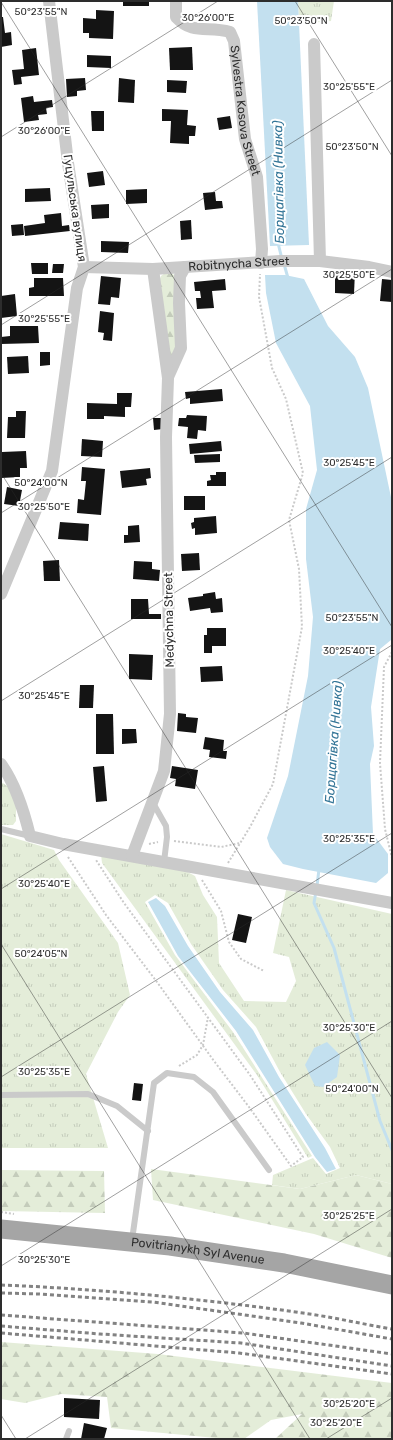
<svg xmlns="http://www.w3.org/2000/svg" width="393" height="1440" viewBox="0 0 393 1440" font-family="Rubik,sans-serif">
	<defs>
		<pattern id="grass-tufts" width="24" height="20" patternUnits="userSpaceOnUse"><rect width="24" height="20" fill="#e4edd9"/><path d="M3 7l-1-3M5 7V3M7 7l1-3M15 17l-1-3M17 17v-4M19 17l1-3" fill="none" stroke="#c4ccbb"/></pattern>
		<pattern id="forest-firs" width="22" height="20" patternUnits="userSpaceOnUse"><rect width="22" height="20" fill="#e4edd9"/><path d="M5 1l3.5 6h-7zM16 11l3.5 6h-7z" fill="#c4ccbb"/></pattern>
	</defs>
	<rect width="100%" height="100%" fill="#fff"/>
	<g fill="url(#grass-tufts)">
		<polygon points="298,1 334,1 331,21 299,24"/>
		<polygon points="1,782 9,787 16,805 16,821 13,825 1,825"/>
		<polygon points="1,834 54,850 59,860 118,943 130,995 118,1012 86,1074 108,1148 1,1148"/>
		<polygon points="101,854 184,870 195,876 203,895 217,917 219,963 244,1001 286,1002 296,981 289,957 273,953 286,890 392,914 392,1184 356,1175 300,1189 272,1185 273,1175 313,1158 326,1174 340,1168 330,1147 306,1114 280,1072 256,1027 223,990 191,944 168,903 155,895 145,902 175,955 233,1032 312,1156 308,1158 257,1075 102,863"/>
	</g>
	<g fill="url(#forest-firs)">
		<polygon points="165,273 172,273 177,278 178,347 170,366 159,281 161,276"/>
		<polygon points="151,1169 300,1189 356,1175 392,1184 392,1258 314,1234 153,1200"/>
		<polygon points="1,1170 104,1171 105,1213 1,1211"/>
		<polygon points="1,1342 158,1354 392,1383 392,1439 275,1439 302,1414 271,1420 244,1439 226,1439 111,1428 107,1397 61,1394 25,1403 1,1399"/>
	</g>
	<g fill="#c3e0ef">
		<polygon points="257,1 298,1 309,245 270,246"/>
		<polygon points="265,275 285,275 304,279 328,326 355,357 368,388 392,502 391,640 380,649 371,707 374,746 370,764 373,834 388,854 388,873 376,883 303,869 283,864 270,847 267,838 288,776 308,676 313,617 306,559 306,509 317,470 310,406 276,343 266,293"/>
		<polygon points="156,898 165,906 188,946 220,992 253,1030 279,1077 325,1148 336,1169 327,1172 315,1157 236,1031 178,956 148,902"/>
		<polygon points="327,1042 340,1055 337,1077 323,1087 315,1086 305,1065 314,1048"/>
	</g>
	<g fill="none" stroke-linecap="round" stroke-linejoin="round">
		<g stroke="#c3e0ef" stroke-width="3">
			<polyline points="278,243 282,259"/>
			<polyline points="284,264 288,278"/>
			<polyline points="317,886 319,869"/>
			<polyline points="316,891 314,903 334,948 380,1121 392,1150"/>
		</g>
	</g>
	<g fill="#141414">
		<rect x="123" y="1" width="26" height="5"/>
		<polygon points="96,10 114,11 113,39 89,38 89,33 83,33 83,18 96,19"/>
		<polygon points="1,17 3,17 5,33 11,32 12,45 1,47"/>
		<polygon points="192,47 193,70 170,70 169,48"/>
		<polygon points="36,48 39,75 21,77 22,84 14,85 12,70 24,69 22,50"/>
		<polygon points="87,55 111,56 111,68 87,67"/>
		<polygon points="85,78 86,90 77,91 77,96 67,97 66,79"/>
		<polygon points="119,78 135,80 134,103 118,102"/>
		<polygon points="167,80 187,81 186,93 167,92"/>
		<polygon points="33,96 34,102 52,100 53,107 46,108 47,114 38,115 39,120 24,122 21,98"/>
		<polygon points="162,109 188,110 187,125 196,126 195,136 189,136 189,144 170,143 171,121 162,121"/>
		<polygon points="91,111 104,111 104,131 92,131"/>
		<polygon points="230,116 232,128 219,130 217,118"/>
		<polygon points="103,171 105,185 89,187 87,173"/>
		<polygon points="50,188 51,201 25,202 25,189"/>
		<polygon points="147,189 147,203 126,204 126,190"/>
		<polygon points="215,192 216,201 222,201 223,208 205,210 203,193"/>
		<polygon points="109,204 109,218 92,219 91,205"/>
		<polygon points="61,213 62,226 69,225 70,231 25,236 24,226 45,223 44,215"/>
		<polygon points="191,220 192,239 181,240 180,221"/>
		<polygon points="23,224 24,235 12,236 11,225"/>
		<polygon points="101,241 129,242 128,253 101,252"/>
		<polygon points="31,263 48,263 48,274 32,274"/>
		<polygon points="53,264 64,264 63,273 52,273"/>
		<polygon points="335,271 355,271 354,294 335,293"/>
		<polygon points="101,276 121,278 119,298 111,297 110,305 98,304"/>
		<polygon points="34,278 63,278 64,296 29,296 29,288 34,287"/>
		<polygon points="225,279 226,290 212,291 214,308 197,309 196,298 201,298 200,291 195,291 194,282"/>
		<polygon points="382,279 392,280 392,302 380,301"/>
		<polygon points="15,294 17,316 1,318 1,296"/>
		<polygon points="100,311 114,313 112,341 103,340 104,333 98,332"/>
		<polygon points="10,326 38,326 39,343 1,344 1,337 10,336"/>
		<polygon points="40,352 50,352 50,365 40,366"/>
		<polygon points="28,356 29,373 8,374 7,357"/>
		<polygon points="222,389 223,401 190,404 190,398 186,399 185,392"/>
		<polygon points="117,393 132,393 131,407 125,407 125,417 104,416 104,419 87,419 87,403 117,404"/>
		<polygon points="16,411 26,411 25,438 7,438 8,417 16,417"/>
		<polygon points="187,415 207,416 206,431 198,430 197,439 187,438 188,427 178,426 179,418 186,418"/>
		<polygon points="153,418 162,418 163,429 154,430"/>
		<polygon points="82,439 103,441 102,457 81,456"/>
		<polygon points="221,441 222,451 190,454 189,444"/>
		<polygon points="26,451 27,468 20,468 20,477 1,478 2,452"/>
		<polygon points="220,454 220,462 195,463 194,455"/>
		<polygon points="82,467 105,469 101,515 77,513 78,499 84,500 86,481 81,481"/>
		<polygon points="150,468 151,478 146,479 147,485 122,488 120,471"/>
		<polygon points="216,472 226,472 226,486 207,486 207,481 211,480 210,475 216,475"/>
		<polygon points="7,487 22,490 19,506 4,504"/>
		<rect x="184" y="496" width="21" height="14"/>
		<polygon points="216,516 217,533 195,535 195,528 192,529 191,523 194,522 194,518"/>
		<polygon points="60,522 89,524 88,541 58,539"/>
		<polygon points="139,525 140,542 124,543 124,535 128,535 128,526"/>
		<polygon points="199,553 200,570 182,571 181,554"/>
		<polygon points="59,560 60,581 44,581 43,561"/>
		<polygon points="134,561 152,562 152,569 160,570 159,581 133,579"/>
		<polygon points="215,592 216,599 222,598 223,612 211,613 210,608 190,611 188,598 203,596 203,594"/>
		<polygon points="131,599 148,599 149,614 161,614 161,619 131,619"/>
		<polygon points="207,628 226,628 226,646 212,646 212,653 204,653 204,635 207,635"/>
		<polygon points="129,654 153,655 152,680 129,679"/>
		<polygon points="222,666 223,681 201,682 200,667"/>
		<polygon points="80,685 94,685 93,708 79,708"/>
		<polygon points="178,713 186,714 186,717 198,718 196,733 177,731"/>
		<polygon points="96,714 113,714 114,754 96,754"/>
		<polygon points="122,729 136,729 137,743 122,744"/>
		<polygon points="205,737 224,740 223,751 227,751 226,759 209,757 210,750 203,749"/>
		<polygon points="104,766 107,801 96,802 93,767"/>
		<polygon points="172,766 198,770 195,789 175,786 176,779 170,778"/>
		<polygon points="238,914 252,917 246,943 232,940"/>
		<polygon points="134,1083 143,1084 141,1101 132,1100"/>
		<polygon points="64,1398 100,1400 99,1419 64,1417"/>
		<polygon points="84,1423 107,1428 104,1439 81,1439"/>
	</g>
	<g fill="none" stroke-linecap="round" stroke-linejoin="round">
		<g stroke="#cacaca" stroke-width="2" stroke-dasharray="2 2" stroke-linecap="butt">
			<polyline points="392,652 384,667 380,763 385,829 392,858"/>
			<polyline points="174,841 221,847 240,843"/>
			<polyline points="149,844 158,842"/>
			<polyline points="68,857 106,915 157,982 214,1061 249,1107 291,1166 303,1157 250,1075 124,903 96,860"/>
			<polyline points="228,863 250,827 273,784 302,627 299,569 289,520 303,473 286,399 272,368 259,297 260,274"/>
			<polyline points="202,880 221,911 229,942 241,959 264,971"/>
			<polyline points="179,1066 197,1055 203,1045 208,1017"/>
			<polyline points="1,1212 14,1214"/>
		</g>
		<g stroke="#cacaca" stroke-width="6">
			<polyline points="153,803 166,826 167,837 164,862"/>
			<polyline points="1,829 30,836"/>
			<polyline points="1,1095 88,1094 117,1106 148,1131"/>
			<polyline points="132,1240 154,1083 167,1073 194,1077 213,1092 269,1170"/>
			<polyline points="66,1439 69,1431"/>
		</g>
		<g stroke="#cacaca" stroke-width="12">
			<path id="s1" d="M 176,1 L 176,17 C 194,36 208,25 230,32 L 234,41 L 245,139 L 257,177 L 262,249 L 261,263"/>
			<polyline points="314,44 320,261"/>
			<path id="s2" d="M 84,267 L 153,269 L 280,261 L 320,261 L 369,267 L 392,272"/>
			<polyline points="168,377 181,348 179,303 180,276 185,267"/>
			<polyline points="1,594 52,471 77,288 84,267 68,163 49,1"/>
			<path d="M 1,764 C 16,785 24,811 30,836 L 63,844 L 392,903"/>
			<polyline points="132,856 164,771 170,714 166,437 168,378 153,269"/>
		</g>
		<path stroke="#a5a5a5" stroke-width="19" id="s3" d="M 1,1229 L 170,1246 L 284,1263 L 392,1285"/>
		<g stroke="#828282" stroke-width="3" stroke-dasharray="4 3" stroke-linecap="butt">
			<path d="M 1,1285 C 102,1289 203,1299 303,1313 C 332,1317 362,1324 392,1329"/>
			<polyline points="1,1293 39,1294 153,1302 301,1323 392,1339"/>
			<polyline points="1,1315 243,1333 392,1354"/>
			<polyline points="1,1326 100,1334 241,1343 392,1366"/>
			<polyline points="1,1333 239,1353 392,1374"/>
		</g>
	</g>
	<path fill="none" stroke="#2d2d2d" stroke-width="1" stroke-opacity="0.45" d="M 295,1 L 392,156M 1,2 L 392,627M 1,137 L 218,1M 1,325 L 392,80M 1,473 L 392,1098M 1,513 L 392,269M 1,701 L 392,457M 1,889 L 392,645M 1,944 L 310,1439M 1,1077 L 392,833M 1,1266 L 392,1021M 1,1415 L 16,1439M 25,1439 L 392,1209M 326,1439 L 392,1398"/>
	<g text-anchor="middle" stroke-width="4" stroke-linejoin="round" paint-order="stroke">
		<g font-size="12" fill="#2d2d2d" stroke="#fff">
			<text dy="4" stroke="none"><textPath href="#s1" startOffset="154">Sylvestra Kosova Street</textPath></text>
			<text transform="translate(75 208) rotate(82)" y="4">Гуцульська вулиця</text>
			<text dy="4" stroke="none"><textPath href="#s2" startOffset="155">Robitnycha Street</textPath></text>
			<text transform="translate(169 620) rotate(-91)" y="4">Medychna Street</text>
			<text dy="4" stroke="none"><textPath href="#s3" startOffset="198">Povitrianykh Syl Avenue</textPath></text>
		</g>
		<g font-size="13" font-style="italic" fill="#337597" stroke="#fff">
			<text transform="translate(278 182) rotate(-91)" y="5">Борщагівка (Нивка)</text>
			<text transform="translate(333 742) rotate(-86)" y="5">Борщагівка (Нивка)</text>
		</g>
	</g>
	<g font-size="10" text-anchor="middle" fill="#2d2d2d" stroke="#fff" stroke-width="4" stroke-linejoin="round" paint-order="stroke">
		<text x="41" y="15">50°23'55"N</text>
		<text x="208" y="21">30°26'00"E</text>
		<text x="301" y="24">50°23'50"N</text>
		<text x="349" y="90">30°25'55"E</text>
		<text x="44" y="134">30°26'00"E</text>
		<text x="352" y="150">50°23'50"N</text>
		<text x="349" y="278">30°25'50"E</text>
		<text x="44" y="322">30°25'55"E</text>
		<text x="349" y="466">30°25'45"E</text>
		<text x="41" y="486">50°24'00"N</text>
		<text x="44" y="510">30°25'50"E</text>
		<text x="352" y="621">50°23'55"N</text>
		<text x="349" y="654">30°25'40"E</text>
		<text x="44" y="699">30°25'45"E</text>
		<text x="349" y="842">30°25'35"E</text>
		<text x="44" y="887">30°25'40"E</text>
		<text x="41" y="957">50°24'05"N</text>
		<text x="349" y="1031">30°25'30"E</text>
		<text x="44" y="1075">30°25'35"E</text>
		<text x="352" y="1092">50°24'00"N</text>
		<text x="349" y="1219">30°25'25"E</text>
		<text x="44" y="1263">30°25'30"E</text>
		<text x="349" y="1407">30°25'20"E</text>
		<text x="336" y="1426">30°25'20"E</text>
	</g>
	<rect width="393" height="1440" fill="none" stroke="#2d2d2d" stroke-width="4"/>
</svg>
